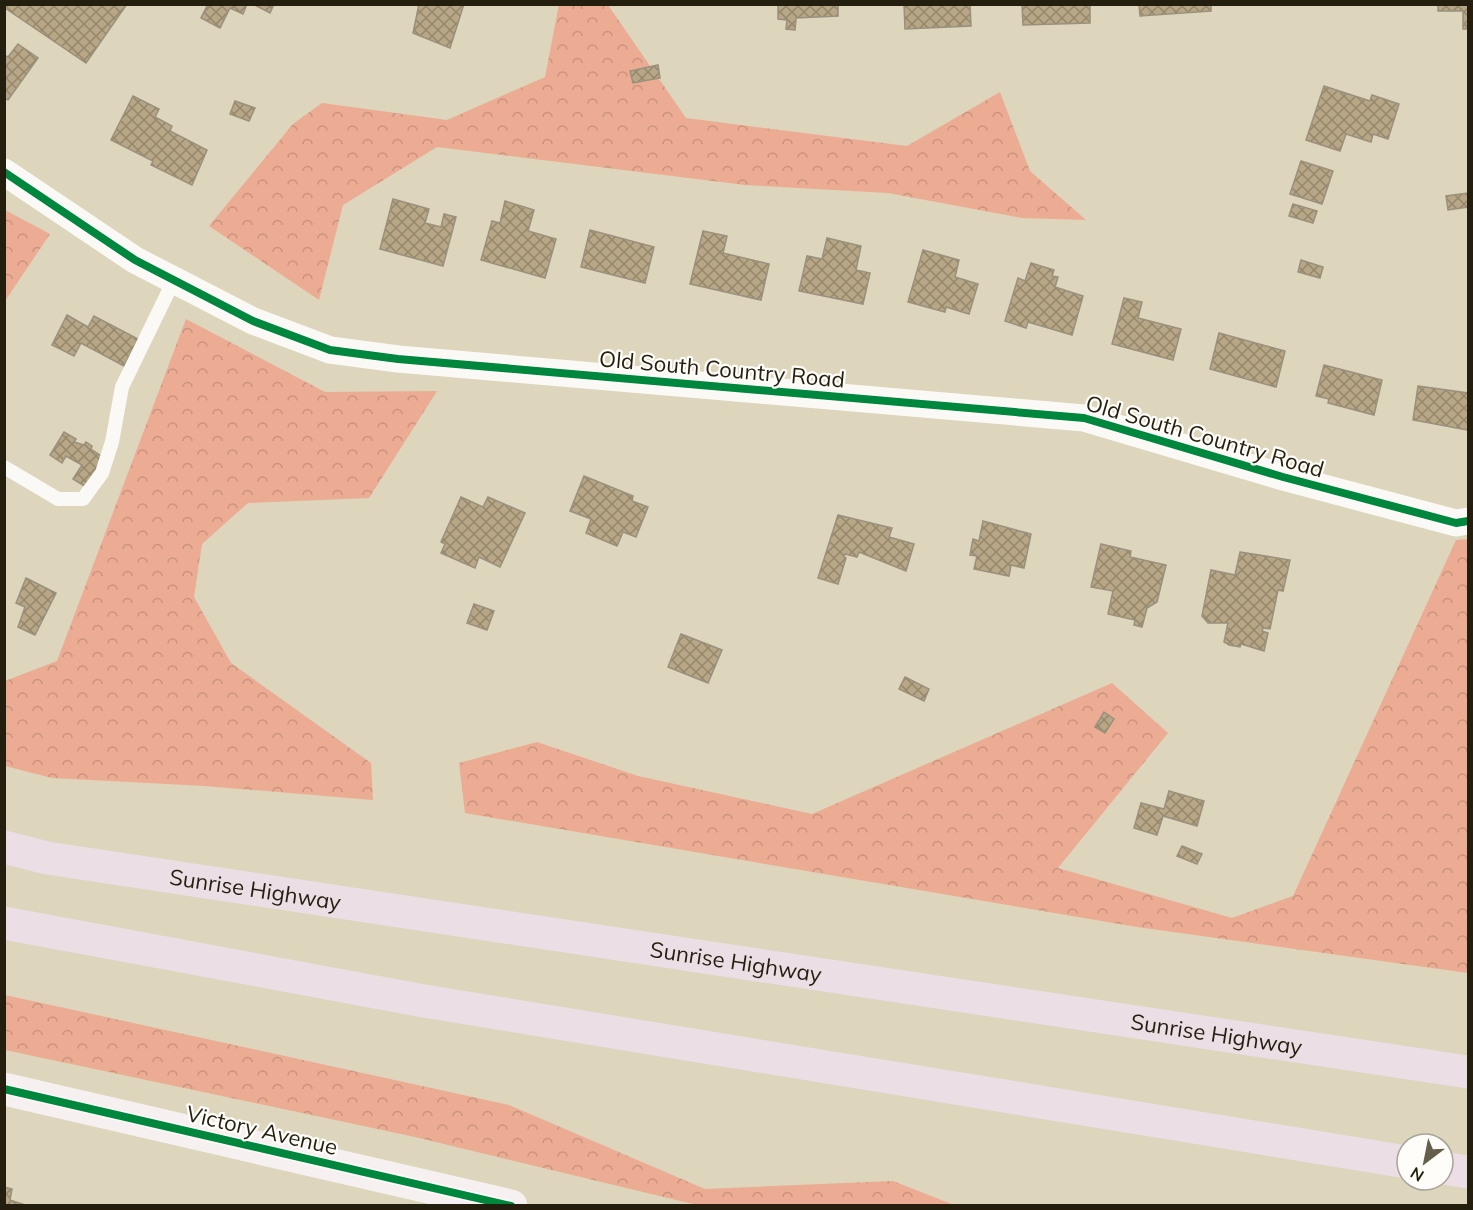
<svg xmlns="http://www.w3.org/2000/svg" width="1473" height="1210" viewBox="0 0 1473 1210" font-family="Mulish,sans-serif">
	<defs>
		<pattern id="forest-crowns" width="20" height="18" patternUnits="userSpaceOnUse" patternTransform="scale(1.5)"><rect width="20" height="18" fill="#ecab93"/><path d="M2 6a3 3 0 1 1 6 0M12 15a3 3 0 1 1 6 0" fill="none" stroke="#ca937e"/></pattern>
		<pattern id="building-cross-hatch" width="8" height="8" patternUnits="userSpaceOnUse" patternTransform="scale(1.5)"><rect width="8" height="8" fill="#b8a786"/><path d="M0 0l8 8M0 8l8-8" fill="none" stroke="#95876c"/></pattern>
	</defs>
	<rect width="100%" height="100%" fill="#ddd5bc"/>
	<g fill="url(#forest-crowns)">
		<polygon points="559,4 608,5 686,118 907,146 1000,92 1030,171 1086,220 1022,218 888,193 745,185 437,147 343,205 319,300 209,226 293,124 322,103 447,120 545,77"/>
		<polygon points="5,210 50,234 5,301"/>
		<polygon points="186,319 325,392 437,391 369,498 248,503 202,544 194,597 231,663 371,763 373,800 205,786 52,778 5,766 5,681 57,661"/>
		<polygon points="1468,539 1468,973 1137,927 465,813 459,763 537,742 638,776 812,814 1112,683 1168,733 1058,868 1232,918 1293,896 1456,540"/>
		<polygon points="5,995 509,1105 705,1189 893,1181 954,1205 697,1205 415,1137 5,1050"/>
	</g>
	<g fill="url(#building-cross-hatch)" stroke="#99907e" stroke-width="1.5">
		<polygon points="7,4 127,4 86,63 5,8"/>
		<polygon points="208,4 247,4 243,14 230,8 220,28 201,18"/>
		<polygon points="253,4 274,4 270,13"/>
		<polygon points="419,4 464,4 450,48 413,33"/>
		<polygon points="778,4 838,4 838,16 796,18 795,30 786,29 787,20 778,19"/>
		<polygon points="904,4 970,4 971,26 905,29"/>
		<polygon points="1022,4 1090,4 1090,23 1023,25"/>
		<polygon points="1139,4 1211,4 1211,11 1140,16"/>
		<polygon points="1438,4 1468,4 1468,29 1463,29 1463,11 1438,11"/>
		<polygon points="18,44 38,58 8,100 4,97 4,55 8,57"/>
		<polygon points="658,65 660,78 633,83 630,71"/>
		<polygon points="1324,86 1370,101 1372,95 1399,104 1388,139 1373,134 1371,142 1346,134 1340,151 1306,140"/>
		<polygon points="133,96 159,109 155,117 172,126 170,131 207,150 192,185 151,165 153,161 111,140"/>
		<polygon points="235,101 255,108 249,121 230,114"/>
		<polygon points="1301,161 1333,171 1322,204 1290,194"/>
		<polygon points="1468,193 1468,207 1448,210 1446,196"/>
		<polygon points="393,199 429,209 425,223 441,227 444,214 456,217 443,266 380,249"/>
		<polygon points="505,201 534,210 528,231 556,239 545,278 481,260 492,221 500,223"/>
		<polygon points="1293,204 1317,211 1313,223 1289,216"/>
		<polygon points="590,230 654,247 645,283 581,267"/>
		<polygon points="703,231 727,236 723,253 769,264 761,300 690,284"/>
		<polygon points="827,238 861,246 856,270 870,273 863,304 799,291 807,256 822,259"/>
		<polygon points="923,250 959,260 955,277 978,284 969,314 946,307 945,312 908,302"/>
		<polygon points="1301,260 1323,267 1320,278 1298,272"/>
		<polygon points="1031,263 1054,270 1052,276 1058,277 1055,287 1083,296 1072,335 1028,322 1026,328 1005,321 1018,278 1025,281"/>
		<polygon points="1124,298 1142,302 1138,318 1181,329 1173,360 1112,344"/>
		<polygon points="67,315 88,327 94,316 138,339 124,366 81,343 74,356 52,345"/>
		<polygon points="1219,333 1285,351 1276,387 1210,369"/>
		<polygon points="1324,365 1382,380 1374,415 1328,403 1329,399 1316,396"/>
		<polygon points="1418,386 1468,393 1468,430 1413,420"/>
		<polygon points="64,432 76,439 74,442 84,445 86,442 92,446 91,449 104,458 86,487 73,479 82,465 66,456 62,463 50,455"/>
		<polygon points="584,476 633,496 632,501 648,507 636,537 623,532 617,546 586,533 591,519 570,511"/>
		<polygon points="461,497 483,507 488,497 525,513 500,567 479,557 475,568 441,553 445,544 441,542"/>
		<polygon points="838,515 892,528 889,537 914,544 906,571 859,552 857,557 845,554 844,557 846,558 838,584 818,578"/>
		<polygon points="983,521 1031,534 1024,568 1011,565 1009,576 974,569 977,556 970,555 973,539 979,541"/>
		<polygon points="1101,544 1131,551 1130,557 1166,565 1157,602 1147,608 1142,627 1134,625 1135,620 1108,614 1113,591 1091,587"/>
		<polygon points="1240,552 1290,560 1283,591 1278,590 1270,629 1263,628 1262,631 1268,633 1264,651 1241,644 1240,647 1229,645 1224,642 1228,623 1208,623 1202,616 1211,570 1235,575"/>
		<polygon points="26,578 56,593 35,635 18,627 25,607 16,603"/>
		<polygon points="474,604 494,611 487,630 467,623"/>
		<polygon points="681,634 722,650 708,683 668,667"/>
		<polygon points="905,677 929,689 924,701 899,689"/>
		<polygon points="1104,712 1114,719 1105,733 1095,727"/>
		<polygon points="1169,791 1204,801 1197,826 1163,816 1157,835 1134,828 1141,803 1164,809"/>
		<polygon points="1182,846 1202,854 1197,864 1177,856"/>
		<polygon points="4,1187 12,1189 10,1200 28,1206 4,1206"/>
	</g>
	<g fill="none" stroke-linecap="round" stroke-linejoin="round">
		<polyline stroke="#faf9f5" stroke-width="14" points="4,467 58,499 83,499 102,473 112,442 122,387 174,280"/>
		<polyline stroke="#faf9f5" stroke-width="27" points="4,172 135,260 253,321 330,350 398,359 1084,418 1283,477 1456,523 1468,521"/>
		<polyline stroke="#f6f1f0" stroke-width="33" points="4,1089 511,1206"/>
		<g stroke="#ebdee5" stroke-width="33">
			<path id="s1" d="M 4,847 L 47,858 L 1468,1072"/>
			<polyline points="4,923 424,1001 1407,1162"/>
			<polyline points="1443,1168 1468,1172"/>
		</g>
		<g stroke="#fffdf9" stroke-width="11">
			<g id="cycleway">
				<polyline points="4,172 135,260 253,321 330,350 398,359 1084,418 1283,477 1456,523 1468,521"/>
				<polyline points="4,1089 511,1206"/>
			</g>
		</g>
		<use href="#cycleway" stroke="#00873e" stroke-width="8"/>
	</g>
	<g text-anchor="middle" stroke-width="4.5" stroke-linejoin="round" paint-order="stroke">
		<g font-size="22" fill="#231e0d" stroke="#fffdf9">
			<text transform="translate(722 369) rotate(5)" y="8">Old South Country Road</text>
			<text transform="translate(1205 436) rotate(16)" y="8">Old South Country Road</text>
			<text dy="8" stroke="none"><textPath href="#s1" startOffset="255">Sunrise Highway</textPath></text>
			<text dy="8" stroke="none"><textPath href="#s1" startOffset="741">Sunrise Highway</textPath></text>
			<text dy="8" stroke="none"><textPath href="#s1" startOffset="1227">Sunrise Highway</textPath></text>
			<text transform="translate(262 1130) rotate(13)" y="8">Victory Avenue</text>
		</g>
	</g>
	<rect width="1473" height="1210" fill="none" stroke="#231e0d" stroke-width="12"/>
	<g transform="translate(1425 1162) rotate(212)"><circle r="28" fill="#fffdf9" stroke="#a7a49b" stroke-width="1.5"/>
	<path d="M0-4.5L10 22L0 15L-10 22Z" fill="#645e4a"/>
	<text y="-9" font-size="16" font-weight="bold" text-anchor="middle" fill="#231e0d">N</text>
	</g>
</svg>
